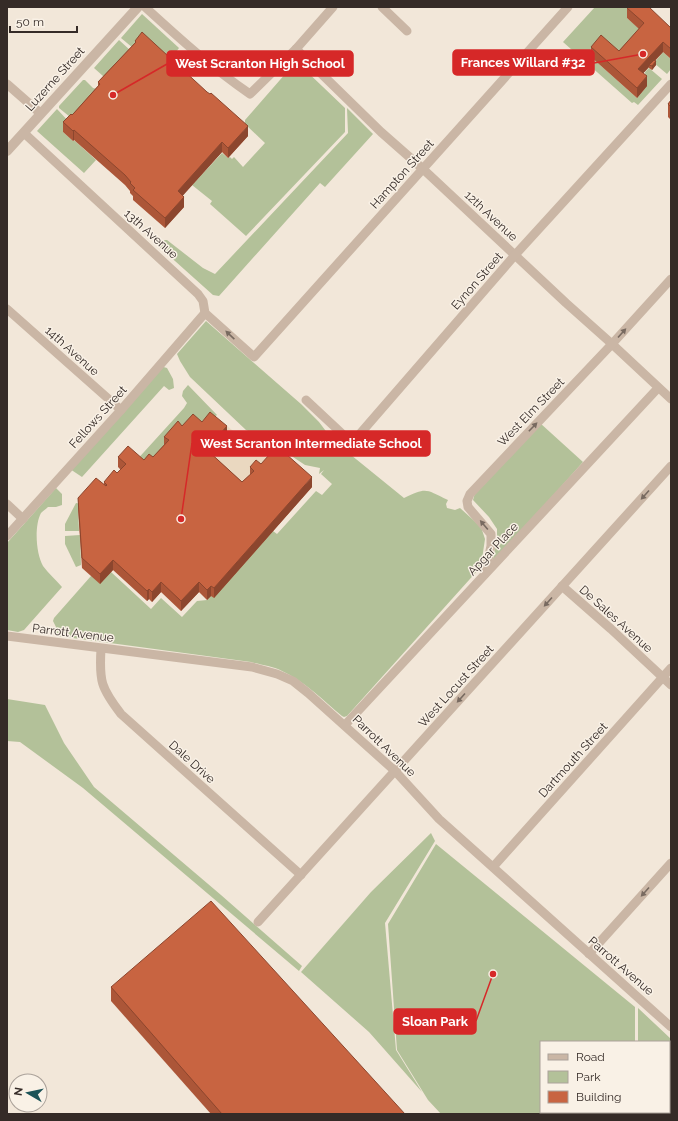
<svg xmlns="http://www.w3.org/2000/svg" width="678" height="1121" viewBox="0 0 678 1121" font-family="Raleway,sans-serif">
	<rect width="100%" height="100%" fill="#f2e7d9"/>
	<g fill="#b3c199">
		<polygon points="595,7 637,7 627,18 644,33 619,61 591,57 637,98 647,86 645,72 649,68 662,79 638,105 634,102 632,103 563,42"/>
		<polygon points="142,14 179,48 166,65 133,48 121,38"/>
		<polygon points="119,40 131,51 105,81 103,76 94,68"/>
		<polygon points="663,52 671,59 671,69 667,74 654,63"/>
		<polygon points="296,64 300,65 345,108 345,132 246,236 210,204 212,201 192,185 222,153 228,158 230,157 232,159 234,157 243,167 265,143 245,124 245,120 293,65"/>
		<polygon points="83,80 85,80 93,88 97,89 75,121 59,108 59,106"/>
		<polygon points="347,108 373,134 325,187 320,183 219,296 213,295 156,244 154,240 167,240 203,268 215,274 348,133"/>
		<polygon points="57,109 70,123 63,132 73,141 75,141 96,160 84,173 37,131"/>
		<path d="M 206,321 L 301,404 L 319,422 L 344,455 L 351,455 L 404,498 C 427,487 425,489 448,500 L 446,504 L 447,508 L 455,510 L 460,508 L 481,527 L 485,539 L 481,566 L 478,570 L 347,716 L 344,717 L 342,716 C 324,701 303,680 282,671 C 272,666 261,665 251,662 L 58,636 L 53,632 L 52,630 L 56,627 L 53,621 L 54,618 L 91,576 L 111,572 L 151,609 L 161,598 L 182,617 L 197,601 L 207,600 L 273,531 L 277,534 L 316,491 L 322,495 L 332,484 L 321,474 L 324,470 L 319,474 L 320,468 L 305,465 L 266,439 L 246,430 L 190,377 L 180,361 L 177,354 Z"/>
		<polygon points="160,366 167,368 173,379 174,388 169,390 164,386 82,477 70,469"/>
		<polygon points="188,385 217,415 153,467 134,463 184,408 187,403 182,396 183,391"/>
		<polygon points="540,423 583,462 492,564 497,540 497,529 489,517 473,500 475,493"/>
		<path d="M 56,488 L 62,494 L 62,505 L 56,507 L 48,507 C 46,509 43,511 41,513 C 34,526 36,554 43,566 C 48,573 56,580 62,587 L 24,630 L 18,632 L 7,630 L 7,543 Z"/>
		<polygon points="76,503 81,504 78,508 79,531 65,531 65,524"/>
		<polygon points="80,535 81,565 76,567 65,544 65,536"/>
		<polygon points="7,699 45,705 64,743 94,787 221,895 302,966 299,971 83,788 20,742 7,741"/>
		<polygon points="431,833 435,841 385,923 396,1050 422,1092 369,1032 301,972 371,892"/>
		<polygon points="436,844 635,1007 635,1042 541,1042 541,1112 651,1112 652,1114 441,1114 428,1100 397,1050 388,924"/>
		<polygon points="638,1008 671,1039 671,1114 657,1114 656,1112 669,1112 669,1042 638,1042"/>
	</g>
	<polygon fill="#ead8c0" points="222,422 267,458 242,492 206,459"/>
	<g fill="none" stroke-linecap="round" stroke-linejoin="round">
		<g stroke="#cab6a5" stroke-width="9">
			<path d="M 145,7 C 179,38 212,68 250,94 L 296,49 L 333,7"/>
			<polyline points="382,7 407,31"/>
			<polyline points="296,49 381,132 423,169 566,303 612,344 671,399"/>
			<polyline points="7,84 40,113"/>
			<polyline points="24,133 198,294 203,301 205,313 254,357 568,7"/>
			<polyline points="7,309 121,410"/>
			<polyline points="306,400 352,443 515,255 671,84"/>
			<polyline points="7,504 23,519"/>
			<polyline points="7,536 121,410 205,313"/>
			<polyline points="485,574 491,546 491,534 468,507 467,501 470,494 612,344 671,279"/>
			<polyline points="562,586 611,629 671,685"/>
			<polyline points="7,636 252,667 277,674 293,681 308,693 395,771 439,819 671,1027"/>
			<path d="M 101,649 C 99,681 101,688 121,714 L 301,875"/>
			<polyline points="345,725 658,388"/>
			<polyline points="493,867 671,668"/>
			<polyline points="258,922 671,466"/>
			<polyline points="589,954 671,863"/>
		</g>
		<polyline stroke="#cab6a5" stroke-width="10" points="7,151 138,7"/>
	</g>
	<g fill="#ac5638">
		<polygon points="627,8 671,28 671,59 663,52 655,61 656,65 652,70 649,68 649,67 643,73 647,86 637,98 591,57 591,47 619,51 639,29 627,18"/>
		<polygon points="135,41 248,136 228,158 222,152 183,195 184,207 165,228 133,200 133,196 130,193 130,191 125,185 74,140 73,141 63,132 63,122 72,115 98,86 98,82 135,43"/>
		<polygon points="671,100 671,120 668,117 668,104"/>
		<polygon points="202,422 227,436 211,454 242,482 250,475 250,467 261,464 312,487 214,598 211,596 207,600 199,592 181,611 161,592 152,602 149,599 147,601 113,570 100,584 82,568 78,508 78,498 104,484 104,482 117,473 121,470 118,467 118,457 144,460 153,457 164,445 164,437 182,426"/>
		<polygon points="111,987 405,1114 211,1114 111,1001"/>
	</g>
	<g fill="#8c462e">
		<polygon points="663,42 663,52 650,65 649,65 649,67 638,79 638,69"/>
		<polygon points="656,61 656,65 652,70 652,66"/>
		<polygon points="647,76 647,86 637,98 637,88"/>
		<polygon points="248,126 248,136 228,158 228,148"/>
		<polygon points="74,130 74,140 73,141 73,131"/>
		<polygon points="222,142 222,152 178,201 178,191"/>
		<polygon points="184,197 184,207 165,228 165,218"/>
		<polygon points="227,426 227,436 206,459 206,449"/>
		<polygon points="312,477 312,487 214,598 214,588"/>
		<polygon points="113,560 113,570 100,584 100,574"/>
		<polygon points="161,582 161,592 152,602 152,592"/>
		<polygon points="199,582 199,592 181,611 181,601"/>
		<polygon points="211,586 211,596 207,600 207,590"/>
		<polygon points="149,589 149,599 147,601 147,591"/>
	</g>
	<g fill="#c86441" stroke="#8c462e">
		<polygon points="627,7 649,7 671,28 671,49 663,42 638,69 647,76 637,88 591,47 601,35 619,51 644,23 627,8"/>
		<polygon points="142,32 207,92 210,94 211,93 248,126 228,148 222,142 178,191 184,197 165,218 133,190 135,188 130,183 131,182 125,175 74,130 73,131 63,122 71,114 72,115 74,113 100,84 98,82 136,42 135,41"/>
		<polygon points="654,60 656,61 652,66 649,65"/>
		<polygon points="671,100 671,107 668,104"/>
		<polygon points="210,412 227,426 206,449 242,482 254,471 250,467 256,460 261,464 277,446 312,477 214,588 211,586 207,590 199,582 181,601 161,582 152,592 149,589 147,591 113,560 100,574 82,558 78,498 96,478 106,486 107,485 104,482 114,470 117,473 126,464 118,457 128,446 144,460 149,454 153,457 169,440 164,437 178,421 182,426 193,414 202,422"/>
		<polygon points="211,901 405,1114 222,1114 111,987"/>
	</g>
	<defs><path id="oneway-solid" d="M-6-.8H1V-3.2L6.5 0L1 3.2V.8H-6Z"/></defs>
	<g fill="#786a60">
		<use href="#oneway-solid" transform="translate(622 333) rotate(-48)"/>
		<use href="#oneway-solid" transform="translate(230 335) rotate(-137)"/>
		<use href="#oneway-solid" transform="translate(533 427) rotate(-46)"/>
		<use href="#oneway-solid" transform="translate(645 495) rotate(132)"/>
		<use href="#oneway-solid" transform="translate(484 525) rotate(-130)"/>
		<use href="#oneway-solid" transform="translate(548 602) rotate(132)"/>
		<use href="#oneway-solid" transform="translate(461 698) rotate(132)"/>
		<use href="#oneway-solid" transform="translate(645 892) rotate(132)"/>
	</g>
	<g text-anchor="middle" stroke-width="3" stroke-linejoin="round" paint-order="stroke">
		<g font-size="12" fill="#352b27" stroke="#f9f1e6">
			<text transform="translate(55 79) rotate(-48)" y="4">Luzerne Street</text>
			<text transform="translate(402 174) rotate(-48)" y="4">Hampton Street</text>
			<text transform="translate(491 216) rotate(43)" y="4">12th Avenue</text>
			<text transform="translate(151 234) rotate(42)" y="4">13th Avenue</text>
			<text transform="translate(477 281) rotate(-49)" y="4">Eynon Street</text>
			<text transform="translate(72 351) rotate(42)" y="4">14th Avenue</text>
			<text transform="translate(531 412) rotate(-46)" y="4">West Elm Street</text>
			<text transform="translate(98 417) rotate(-48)" y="4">Fellows Street</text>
			<text transform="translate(493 549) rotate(-47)" y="4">Apgar Place</text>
			<text transform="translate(616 619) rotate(42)" y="4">De Sales Avenue</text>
			<text transform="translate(73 633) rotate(7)" y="4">Parrott Avenue</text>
			<text transform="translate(456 686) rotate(-48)" y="4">West Locust Street</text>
			<text transform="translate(384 746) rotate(44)" y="4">Parrott Avenue</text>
			<text transform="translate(573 760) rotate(-48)" y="4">Dartmouth Street</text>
			<text transform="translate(192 762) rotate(42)" y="4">Dale Drive</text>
			<text transform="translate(621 966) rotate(41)" y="4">Parrott Avenue</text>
		</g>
	</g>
	<path fill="none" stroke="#d62828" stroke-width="1.5" d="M643 54L594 63M113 95L167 64M181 519L192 443M493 974L476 1021"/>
	<g fill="#d62828" stroke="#f9f1e6" stroke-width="1.5">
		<circle cx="643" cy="54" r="4"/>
		<circle cx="113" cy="95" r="4"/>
		<circle cx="181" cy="519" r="4"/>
		<circle cx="493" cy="974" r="4"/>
	</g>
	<g fill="#d62828" stroke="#d62828" stroke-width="1.5">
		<rect x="453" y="50" width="141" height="25" rx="4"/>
		<rect x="167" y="51" width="186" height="25" rx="4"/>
		<rect x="192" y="431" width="238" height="25" rx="4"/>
		<rect x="394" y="1009" width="82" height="25" rx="4"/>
	</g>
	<g font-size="13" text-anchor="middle" font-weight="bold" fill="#fff">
		<text x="523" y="67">Frances Willard #32</text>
		<text x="260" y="68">West Scranton High School</text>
		<text x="311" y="448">West Scranton Intermediate School</text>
		<text x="435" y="1026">Sloan Park</text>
	</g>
	<rect width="678" height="1121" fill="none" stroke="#352b27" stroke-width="16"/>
	<rect x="540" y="1041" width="130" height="72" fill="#f9f1e6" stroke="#aba29a"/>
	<rect x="548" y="1054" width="20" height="6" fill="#cab6a5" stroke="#aba29a"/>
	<text x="576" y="1061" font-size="12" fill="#352b27">Road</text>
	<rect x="548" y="1071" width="20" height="12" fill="#b3c199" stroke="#aba29a"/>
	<text x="576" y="1081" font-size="12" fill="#352b27">Park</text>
	<rect x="548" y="1091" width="20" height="12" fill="#c86441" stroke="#aba29a"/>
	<text x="576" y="1101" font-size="12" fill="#352b27">Building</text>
	<g transform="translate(28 1093) rotate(279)"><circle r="19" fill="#f9f1e6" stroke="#aba29a"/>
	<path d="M0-3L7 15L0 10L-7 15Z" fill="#1c5357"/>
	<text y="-6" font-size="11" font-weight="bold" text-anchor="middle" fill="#352b27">N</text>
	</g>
	<path d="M10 26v6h67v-6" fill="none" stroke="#352b27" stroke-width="2"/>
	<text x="16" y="26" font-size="12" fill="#352b27" stroke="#f9f1e6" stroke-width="3" paint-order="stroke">50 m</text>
</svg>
